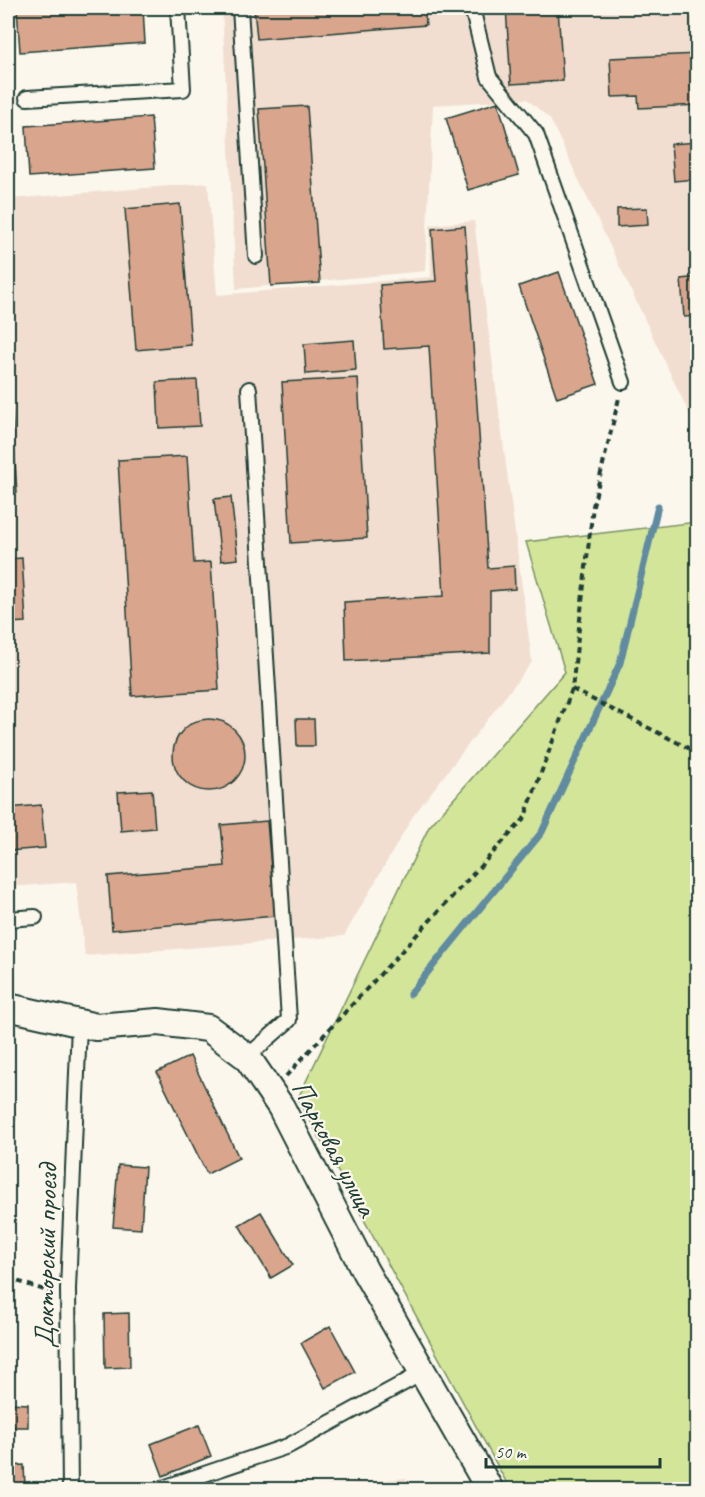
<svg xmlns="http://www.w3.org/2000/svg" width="705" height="1497" viewBox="0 0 705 1497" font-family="Caveat,sans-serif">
	<rect width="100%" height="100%" fill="#fbf7ec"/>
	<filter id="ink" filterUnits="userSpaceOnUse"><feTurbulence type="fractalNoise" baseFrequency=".0167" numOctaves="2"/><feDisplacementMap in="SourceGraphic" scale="12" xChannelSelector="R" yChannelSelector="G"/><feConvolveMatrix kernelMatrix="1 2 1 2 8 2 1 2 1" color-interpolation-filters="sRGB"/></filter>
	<g filter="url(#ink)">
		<g fill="#f1ded0">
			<polygon points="222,8 697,8 697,430 550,119 527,99 433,105 425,271 236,289"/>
			<polygon points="208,183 217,295 431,277 430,225 474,221 532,662 413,816 344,936 85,956 76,882 8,887 8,199"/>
			<polygon points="406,1478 411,1489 295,1489"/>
		</g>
		<polygon fill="#d3e599" stroke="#799166" stroke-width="1.5" points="697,522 697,1489 510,1489 298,1098 429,827 565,672 526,542"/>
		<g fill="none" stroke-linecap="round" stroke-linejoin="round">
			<polyline stroke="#608ba0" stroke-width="7" points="410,994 542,832 620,663 658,506"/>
		</g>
		<g fill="#d9a58d" stroke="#1f3d34" stroke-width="1.5">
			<polygon points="17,8 143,8 145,43 20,52"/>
			<polygon points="254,8 424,8 426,25 257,39"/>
			<polygon points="506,8 558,8 563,81 511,84"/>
			<polygon points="698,54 698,105 639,108 638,96 612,97 610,58"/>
			<polygon points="498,102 519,175 468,190 446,118"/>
			<polygon points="307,106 320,283 271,286 259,109"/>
			<polygon points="151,117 155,168 29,177 26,126"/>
			<polygon points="698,142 698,201 696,179 674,181 671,144"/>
			<polygon points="180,204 191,345 136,350 125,209"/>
			<polygon points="647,208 648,225 617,227 617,209"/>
			<polygon points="465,226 488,568 514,566 515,589 490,591 490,653 346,661 344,602 444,596 429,346 384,349 380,285 436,281 432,229"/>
			<polygon points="559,272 598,384 557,398 519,286"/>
			<polygon points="698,277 698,316 684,317 681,279"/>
			<polygon points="354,340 356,370 306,374 304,344"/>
			<polygon points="8,350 17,493 8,493"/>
			<polygon points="358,378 367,538 291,543 282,382"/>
			<polygon points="197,380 200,426 159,428 157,382"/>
			<polygon points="187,456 194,563 211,562 219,690 132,696 118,460"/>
			<polygon points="231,497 238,559 221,561 214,499"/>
			<polygon points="22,558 26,622 8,623 8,559"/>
			<polygon points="296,719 314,719 315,746 297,746"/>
			<circle cx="209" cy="755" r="36"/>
			<polygon points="152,790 155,828 121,831 118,792"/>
			<polygon points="41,805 45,848 8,851 8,808"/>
			<polygon points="267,821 275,916 112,930 108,876 225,866 221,825"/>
			<polygon points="190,1056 239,1158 207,1174 157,1072"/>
			<polygon points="12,1084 15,1120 8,1121 8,1085"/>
			<polygon points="118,1165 145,1167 141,1229 113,1227"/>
			<polygon points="261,1212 293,1265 271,1278 239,1225"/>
			<polygon points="129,1313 130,1367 105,1368 104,1314"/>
			<polygon points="330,1326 355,1372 325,1388 301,1343"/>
			<polygon points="8,1403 28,1404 28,1427 8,1427"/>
			<polygon points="199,1425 211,1456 163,1476 151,1444"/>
			<polygon points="24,1465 25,1487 8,1488 8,1466"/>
		</g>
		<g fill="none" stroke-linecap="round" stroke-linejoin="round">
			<g stroke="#1f3d34" stroke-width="18">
				<g id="service">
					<polyline points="240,8 256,256"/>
					<polyline points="472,8 489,77 536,134 623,382"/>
					<polyline points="27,98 183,89 178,8"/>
					<polyline points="8,919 35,917"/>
					<polyline points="247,1057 289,1020 249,389"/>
					<polyline points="70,1490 68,1289 79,1025"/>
					<polyline points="157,1490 288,1446 422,1373"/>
				</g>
			</g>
			<g stroke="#1f3d34" stroke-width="30">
				<polyline id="minor" points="8,1007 96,1027 158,1022 208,1028 247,1057 281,1107 365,1271 490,1490"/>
			</g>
			<g stroke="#1f3d34" stroke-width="4" stroke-dasharray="6 4.5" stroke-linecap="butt">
				<polyline points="572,689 698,753"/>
				<polyline points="286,1076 524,819 572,689 593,506 619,398"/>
				<polyline points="8,1278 50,1292"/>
			</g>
			<use href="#service" stroke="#fbf7ec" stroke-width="14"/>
			<use href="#minor" stroke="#fbf7ec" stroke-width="26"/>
		</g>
	</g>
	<g text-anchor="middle" stroke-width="4.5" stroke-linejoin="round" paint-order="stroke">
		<g font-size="28" fill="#1f3d34" stroke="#fbf7ec">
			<text transform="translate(335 1148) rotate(62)" y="10">Парковая улица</text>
			<text transform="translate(45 1256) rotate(-89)" y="10">Докторский проезд</text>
		</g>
	</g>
	<rect width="705" height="1497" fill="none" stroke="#fbf7ec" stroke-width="30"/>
	<rect x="15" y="15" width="675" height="1467" fill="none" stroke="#1f3d34" stroke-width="2" filter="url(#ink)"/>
	<path d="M486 1458v9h174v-9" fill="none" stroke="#1f3d34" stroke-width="3"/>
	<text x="495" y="1458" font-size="18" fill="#1f3d34" stroke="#fbf7ec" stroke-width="4.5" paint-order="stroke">50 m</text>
</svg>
